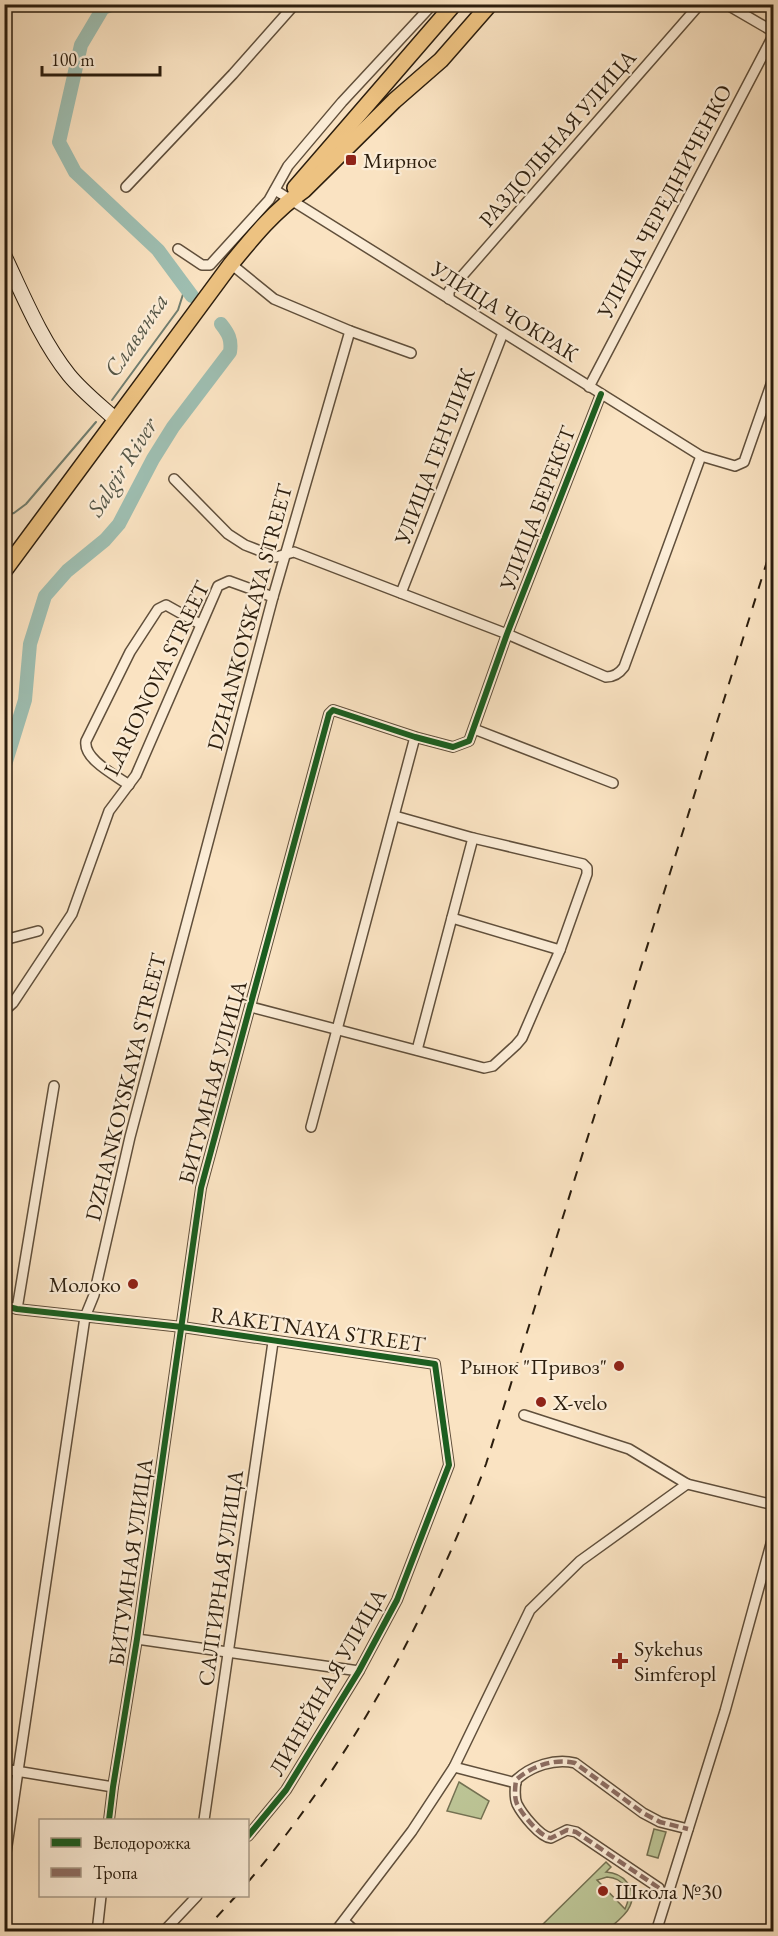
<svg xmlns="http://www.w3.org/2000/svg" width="778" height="1936" viewBox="0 0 778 1936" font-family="'EB Garamond',serif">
	<rect width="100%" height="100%" fill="#fae3c2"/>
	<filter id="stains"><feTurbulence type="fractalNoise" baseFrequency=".00333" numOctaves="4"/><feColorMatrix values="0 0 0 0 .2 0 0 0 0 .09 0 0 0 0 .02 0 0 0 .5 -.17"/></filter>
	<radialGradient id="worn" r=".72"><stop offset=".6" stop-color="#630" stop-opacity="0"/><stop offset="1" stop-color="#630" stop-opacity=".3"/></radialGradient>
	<g fill="#bcc495" stroke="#747152" stroke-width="1.5" fill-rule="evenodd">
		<polygon points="459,1782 489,1801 481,1819 447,1811"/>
		<polygon points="654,1829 666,1832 658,1858 647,1855"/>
		<path d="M 606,1862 L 611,1867 L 606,1872 C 623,1873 638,1888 630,1906 C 626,1916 614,1924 606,1931 L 536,1931 ZM 607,1877 C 624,1878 633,1893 625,1909 L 597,1880 Z"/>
	</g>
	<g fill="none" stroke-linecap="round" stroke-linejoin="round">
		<g stroke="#707e70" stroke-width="2">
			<polyline points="112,400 178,310 185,288"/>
			<polyline points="4,516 14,513 26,504 96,422"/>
		</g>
		<g stroke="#9ebeb1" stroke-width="14">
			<polyline points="114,4 103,8 81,45 59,142 75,172 158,250 192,296"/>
			<path d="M 4,768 L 25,700 L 30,644 L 45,596 L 67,571 L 105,540 L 119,524 L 153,459 L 173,427 L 230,352 C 232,339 228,333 221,324"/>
		</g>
		<g stroke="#604f3b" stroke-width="12">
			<g id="minor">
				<polyline points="726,4 774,32"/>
				<polyline points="126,187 233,74 295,4"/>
				<polyline points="275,190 701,456 735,466 744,462 774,376"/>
				<polyline points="178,249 202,265 210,265 269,200 288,166 342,102 433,4"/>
				<polyline points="231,264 274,299 350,331 411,353"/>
				<polyline points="449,299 449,291 700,4"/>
				<polyline points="589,387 774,34"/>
				<path d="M 174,479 L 228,534 L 245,545 L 276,557 L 294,552 L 507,634 L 606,677 C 614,677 619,674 624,667 L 701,456"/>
				<polyline points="401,593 503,333"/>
				<polyline points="474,729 613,783"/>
				<path d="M 129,785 C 115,775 83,759 86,741 L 130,652 L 158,609 L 166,605 L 200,624"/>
				<polyline points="452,918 560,950"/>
				<polyline points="4,940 38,931"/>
				<polyline points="251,1007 484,1068 493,1066 516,1045 522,1038 560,950 587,874 587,868 583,864 473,838 395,816"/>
				<polyline points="4,1011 13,1003 72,914 109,811 136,775 218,586 229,581 273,597"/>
				<polyline points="417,1050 473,838"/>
				<polyline points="311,1127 415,737"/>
				<polyline points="4,1306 17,1309 182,1327 435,1364 449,1465 397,1600 359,1671 286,1790 248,1836"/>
				<polyline points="17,1309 54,1086"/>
				<polyline points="524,1415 629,1449 687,1484 774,1505"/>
				<polyline points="137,1639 359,1671"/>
				<polyline points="454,1767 516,1783"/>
				<polyline points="4,1769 113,1787"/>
				<polyline points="109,1820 113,1787 137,1639 201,1188 329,714 333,710 415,737 453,747 469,741 507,634 601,394"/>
				<polyline points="204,1820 273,1342"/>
				<polyline points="4,1866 85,1317 94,1295 130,1137 273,597 350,331"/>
				<path d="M 659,1888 L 576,1832 L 567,1830 L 551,1838 C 540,1837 522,1814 517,1804 C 514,1797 515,1788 516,1780 C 531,1766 555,1758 575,1763 L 643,1813 L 660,1822 L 688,1829"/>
				<polyline points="344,1921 356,1932"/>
				<polyline points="97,1932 101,1896"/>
				<polyline points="163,1932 197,1896"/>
				<polyline points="335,1932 412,1831 454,1767 530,1610 580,1561 687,1484"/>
				<polyline points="656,1932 725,1711 774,1533"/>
			</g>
		</g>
		<g stroke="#2c1e0e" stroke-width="16">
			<path id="secondary" d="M 4,255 C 23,295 41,340 69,375 C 83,392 100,405 116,420"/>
		</g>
		<g stroke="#2c1e0e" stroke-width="18">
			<g id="primary">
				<polyline points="295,188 454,4"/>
				<path d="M 4,571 L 231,264 C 253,237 275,210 304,190 L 394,101 L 441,60 L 490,4"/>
			</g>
		</g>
		<use href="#minor" stroke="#fcedd7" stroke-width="9"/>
		<use href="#secondary" stroke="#fcedd7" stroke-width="14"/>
		<use href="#primary" stroke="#edc281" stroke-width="15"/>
		<g stroke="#2c1e0e" stroke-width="2" stroke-dasharray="10 10" stroke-linecap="butt">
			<path d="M 248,1882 C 353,1758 429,1616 486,1464 L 774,539"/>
			<polyline points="203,1932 236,1896"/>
		</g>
		<path stroke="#8d6e63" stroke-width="4.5" stroke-dasharray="9 4.5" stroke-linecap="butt" d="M 659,1888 L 576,1832 L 567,1830 L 551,1838 C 540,1837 522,1814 517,1804 C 514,1797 515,1788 516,1780 C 531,1766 555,1758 575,1763 L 643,1813 L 660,1822 L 688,1829"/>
		<g stroke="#fcedd7" stroke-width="10">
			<g id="cycleway">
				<polyline points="4,1306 17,1309 182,1327 435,1364 449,1465 397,1600 359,1671 286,1790 248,1836"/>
				<polyline points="109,1820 113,1787 137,1639 201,1188 329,714 333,710 415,737 453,747 469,741 507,634 601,394"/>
			</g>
		</g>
		<use href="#cycleway" stroke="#1b5e20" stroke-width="6"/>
	</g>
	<g fill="#8f2418" stroke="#fcedd7" stroke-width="2">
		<rect x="345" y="154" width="12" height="12" rx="3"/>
		<circle cx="133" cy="1284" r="6"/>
		<circle cx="619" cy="1366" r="6"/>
		<circle cx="541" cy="1402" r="6"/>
		<path d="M617 1652h6v6h6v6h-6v6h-6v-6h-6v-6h6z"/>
		<circle cx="603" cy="1891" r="6"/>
	</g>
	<g text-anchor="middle" stroke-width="4.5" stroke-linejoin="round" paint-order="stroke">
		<g font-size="22" fill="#2c1e0e" stroke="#fcedd7">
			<text transform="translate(557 138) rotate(-49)" y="8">РАЗДОЛЬНАЯ УЛИЦА</text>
			<text transform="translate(664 201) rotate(-62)" y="8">УЛИЦА ЧЕРЕДНИЧЕНКО</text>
			<text transform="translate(505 311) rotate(32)" y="8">УЛИЦА ЧОКРАК</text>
			<text transform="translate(434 456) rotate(-69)" y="8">УЛИЦА ГЕНЧЛИК</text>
			<text transform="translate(537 508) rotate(-69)" y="8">УЛИЦА БЕРЕКЕТ</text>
			<text transform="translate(249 617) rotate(-75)" y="8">DZHANKOYSKAYA STREET</text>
			<text transform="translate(156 678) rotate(-64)" y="8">LARIONOVA STREET</text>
			<text transform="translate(212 1082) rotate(-75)" y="8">БИТУМНАЯ УЛИЦА</text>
			<text transform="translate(125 1087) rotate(-76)" y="8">DZHANKOYSKAYA STREET</text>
			<text transform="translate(318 1329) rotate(8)" y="8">RAKETNAYA STREET</text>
			<text transform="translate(130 1562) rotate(-82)" y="8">БИТУМНАЯ УЛИЦА</text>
			<text transform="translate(220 1578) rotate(-82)" y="8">САЛГИРНАЯ УЛИЦА</text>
			<text transform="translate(327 1682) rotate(-60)" y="8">ЛИНЕЙНАЯ УЛИЦА</text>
		</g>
		<g font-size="22" fill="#2c1e0e" stroke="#fcedd7" text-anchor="start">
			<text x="363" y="168">Мирное</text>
			<text x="121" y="1292" text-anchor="end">Молоко</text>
			<text x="607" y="1374" text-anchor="end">Рынок "Привоз"</text>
			<text x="553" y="1410">X-velo</text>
			<text x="634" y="1656">Sykehus<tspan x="634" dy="25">Simferopl</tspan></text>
			<text x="615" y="1899">Школа №30</text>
		</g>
		<g font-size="24" font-style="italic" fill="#545647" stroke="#fcedd7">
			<text transform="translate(136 335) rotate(-56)" y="8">Славянка</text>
			<text transform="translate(122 467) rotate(-58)" y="8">Salgir River</text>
		</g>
	</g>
	<rect width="778" height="1936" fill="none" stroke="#fae3c2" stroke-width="24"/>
	<rect x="6" y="6" width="766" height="1924" fill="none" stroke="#2c1e0e" stroke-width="3"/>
	<rect x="12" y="12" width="754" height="1912" fill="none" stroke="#2c1e0e" stroke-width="1.5"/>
	<rect x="39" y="1819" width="210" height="78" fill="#fcedd7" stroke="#a99a87" stroke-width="1.5"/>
	<rect x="51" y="1838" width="30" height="9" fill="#1b5e20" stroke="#a99a87" stroke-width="1.5"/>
	<text x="93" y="1849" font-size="18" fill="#2c1e0e">Велодорожка</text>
	<rect x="51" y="1868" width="30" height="9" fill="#8d6e63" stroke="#a99a87" stroke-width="1.5"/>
	<text x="93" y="1879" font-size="18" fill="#2c1e0e">Тропа</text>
	<path d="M42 66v9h118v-9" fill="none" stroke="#2c1e0e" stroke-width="3"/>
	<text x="51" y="66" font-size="18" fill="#2c1e0e" stroke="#fcedd7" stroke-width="4.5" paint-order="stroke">100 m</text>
	<rect width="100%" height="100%" filter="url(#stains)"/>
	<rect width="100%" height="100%" fill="url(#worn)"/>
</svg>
